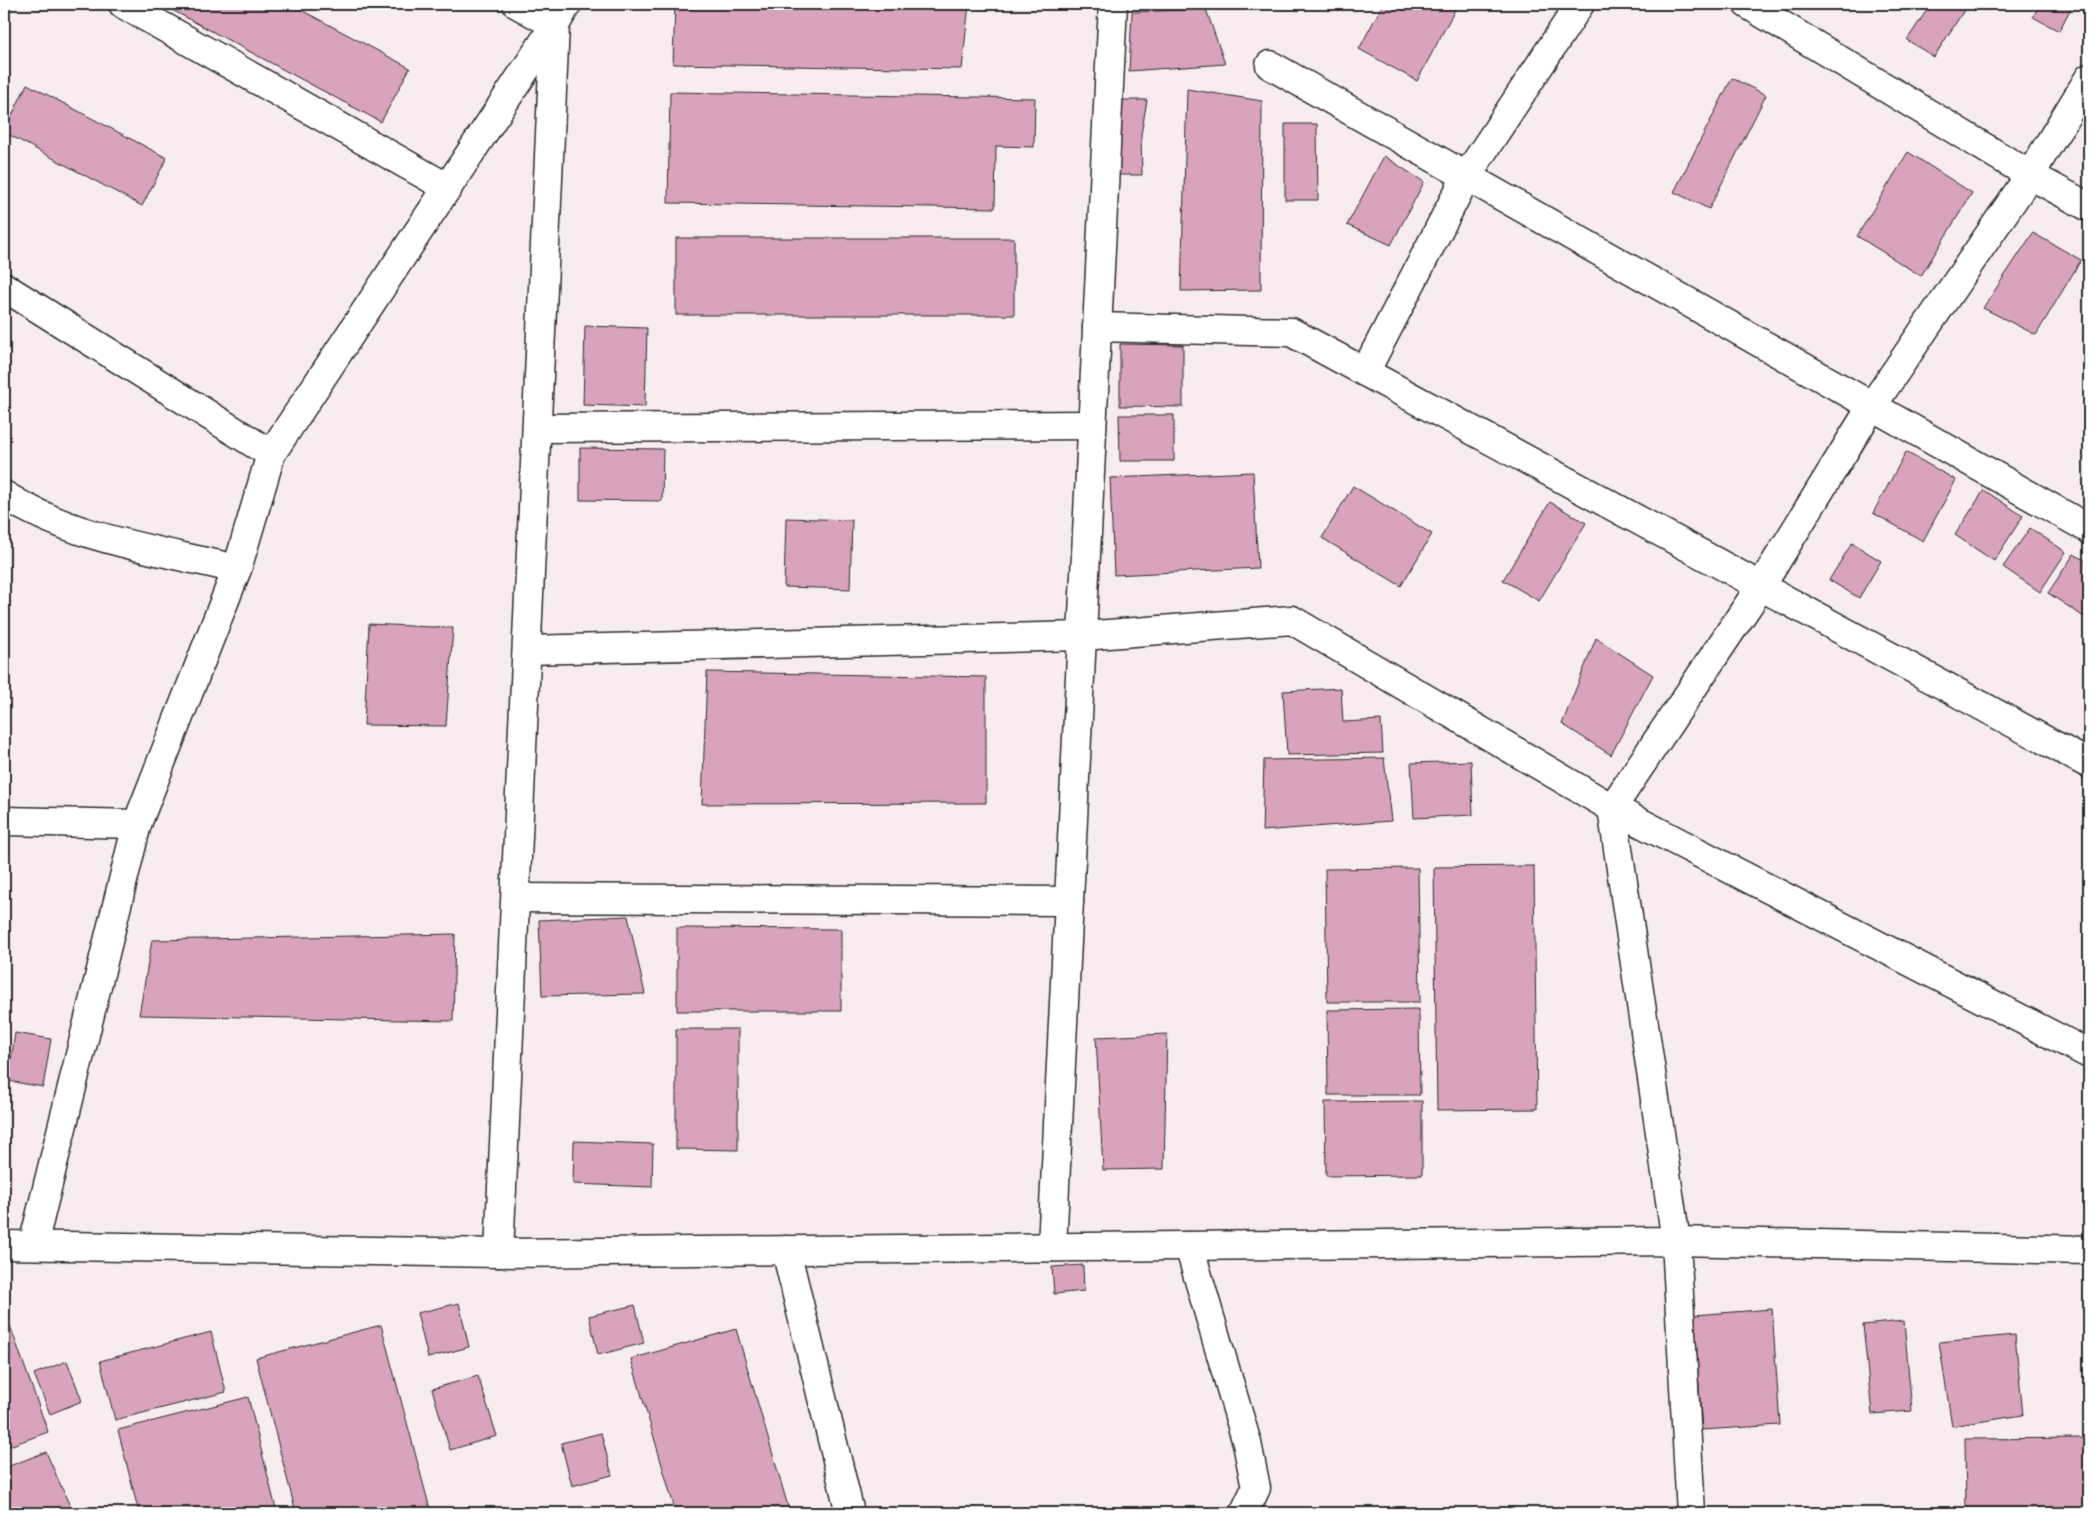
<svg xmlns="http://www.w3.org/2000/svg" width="2093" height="1517" viewBox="0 0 2093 1517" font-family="Pangolin,sans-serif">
	<rect width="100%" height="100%" fill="#f7edf1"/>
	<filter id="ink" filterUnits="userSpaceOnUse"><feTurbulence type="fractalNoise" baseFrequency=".02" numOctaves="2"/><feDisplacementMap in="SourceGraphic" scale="10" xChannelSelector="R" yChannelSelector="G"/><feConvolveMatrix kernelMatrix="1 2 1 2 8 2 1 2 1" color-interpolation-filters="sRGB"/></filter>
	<g filter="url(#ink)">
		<g fill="#d8a3bb" stroke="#2b2b2b">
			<polygon points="161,4 290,4 410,68 381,122"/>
			<polygon points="675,4 969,4 962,69 673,64"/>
			<polygon points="1383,4 1457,6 1417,81 1359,49"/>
			<polygon points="1931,4 1968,4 1934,57 1907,40"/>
			<polygon points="2040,4 2073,4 2059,31 2033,17"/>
			<polygon points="1206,9 1225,64 1129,71 1132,12"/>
			<polygon points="1732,78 1766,95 1709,209 1674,192"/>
			<polygon points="27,84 167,158 142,206 4,132"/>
			<polygon points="1187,89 1262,101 1261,290 1181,291"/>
			<polygon points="670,92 1035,98 1034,147 996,146 995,208 668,203"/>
			<polygon points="1111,100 1147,100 1141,135 1142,175 1113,175"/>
			<polygon points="1285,124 1317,124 1318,200 1285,200"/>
			<polygon points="1908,152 1972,193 1921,276 1857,236"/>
			<polygon points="1384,156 1424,182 1391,245 1347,225"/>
			<polygon points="2033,233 2081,260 2036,335 1983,308"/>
			<rect x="676" y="238" width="338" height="77"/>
			<polygon points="585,326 647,328 645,407 583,405"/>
			<polygon points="1120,344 1183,345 1183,407 1120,406"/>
			<polygon points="1119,415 1174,415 1174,461 1120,461"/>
			<polygon points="580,448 663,449 662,501 580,500"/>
			<polygon points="1906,452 1956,480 1923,541 1873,513"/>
			<polygon points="1253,472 1258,568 1114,575 1110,478"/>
			<polygon points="1353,486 1432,534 1401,586 1322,538"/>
			<polygon points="1984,490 2023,516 1994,561 1955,535"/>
			<polygon points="1550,502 1586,523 1539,601 1503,580"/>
			<polygon points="786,518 852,520 850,589 784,587"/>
			<polygon points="2030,528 2066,552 2040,592 2003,567"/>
			<polygon points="1852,543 1881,561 1859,598 1829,580"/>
			<polygon points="2074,554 2089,563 2089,609 2084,617 2048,593"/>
			<polygon points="369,624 453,628 446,726 364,725"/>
			<polygon points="1596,638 1653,675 1611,755 1562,724"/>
			<polygon points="707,672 986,677 986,803 702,804"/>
			<polygon points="1341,688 1343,722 1381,720 1383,753 1287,755 1283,691"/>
			<polygon points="1384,758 1391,821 1262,831 1264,760"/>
			<polygon points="1471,761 1473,815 1414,818 1411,763"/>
			<polygon points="1534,866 1537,1109 1437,1110 1434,867"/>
			<polygon points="1418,868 1420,1002 1327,1002 1325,869"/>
			<polygon points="628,916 645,994 542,996 539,920"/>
			<polygon points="677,928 841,929 841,1011 677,1011"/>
			<polygon points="455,934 453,1021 139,1015 152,940"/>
			<polygon points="1419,1009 1420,1095 1328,1095 1327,1010"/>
			<polygon points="4,1028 8,1029 4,1052"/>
			<polygon points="676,1029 738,1029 738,1150 676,1149"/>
			<polygon points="15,1033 51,1039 43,1087 8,1081"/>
			<polygon points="1167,1034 1164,1169 1103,1170 1096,1037"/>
			<polygon points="1422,1101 1422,1175 1326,1176 1325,1102"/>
			<polygon points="574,1141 653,1144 652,1187 573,1184"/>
			<polygon points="1083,1265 1084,1291 1054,1294 1052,1267"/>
			<polygon points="459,1303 469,1347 428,1358 417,1313"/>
			<polygon points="635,1305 644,1343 598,1355 589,1316"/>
			<polygon points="1772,1309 1780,1425 1702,1430 1694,1315"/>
			<polygon points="8,1320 48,1432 4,1448 4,1321"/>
			<polygon points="1904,1321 1912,1411 1872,1414 1863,1325"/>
			<polygon points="381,1325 431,1513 296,1513 256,1358"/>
			<polygon points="736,1329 790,1513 676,1513 631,1359"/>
			<polygon points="211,1332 226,1392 115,1420 100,1361"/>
			<polygon points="2015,1335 2023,1415 1952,1426 1939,1342"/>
			<polygon points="67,1361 82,1401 50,1414 34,1374"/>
			<polygon points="478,1376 497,1436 450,1450 432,1389"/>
			<polygon points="248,1397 277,1513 139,1513 118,1430"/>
			<polygon points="601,1433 612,1475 572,1486 561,1443"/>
			<polygon points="2089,1438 2089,1513 1966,1513 1965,1439"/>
			<polygon points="46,1452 73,1513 4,1513 4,1468"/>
		</g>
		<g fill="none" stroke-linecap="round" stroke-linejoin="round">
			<g stroke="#2b2b2b" stroke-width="31">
				<g id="minor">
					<polyline points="123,4 448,188"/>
					<polyline points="1747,4 2030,175 2089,207"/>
					<polyline points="1270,65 2089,529"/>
					<polyline points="4,287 271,454"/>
					<polyline points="1097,327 1291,332 2089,764"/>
					<polyline points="1365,372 1466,177 1580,4"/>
					<polyline points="537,428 1092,425"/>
					<path d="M 4,495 C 73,539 158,550 237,569"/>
					<polyline points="527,650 1082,636 1292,620 1612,808 2089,1054"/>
					<polyline points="4,821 137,824"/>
					<polyline points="516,898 1069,901"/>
					<polyline points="4,1245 499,1253 1676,1241 2089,1250"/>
					<polyline points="33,1245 137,824 237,569 271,454 555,25 567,4"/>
					<polyline points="1189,1246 1247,1443 1256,1488 1244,1513"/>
					<polyline points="1052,1247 1113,4"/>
					<polyline points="786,1250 850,1513"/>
					<polyline points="499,1253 555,25 517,4"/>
					<polyline points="1691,1513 1676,1241 1612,808 1761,586 1872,406 2030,175 2089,78"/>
				</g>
			</g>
			<use href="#minor" stroke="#fff" stroke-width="28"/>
		</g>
	</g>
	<rect width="2093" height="1517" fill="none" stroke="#fff" stroke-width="20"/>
	<rect x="10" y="10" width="2073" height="1497" fill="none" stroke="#2b2b2b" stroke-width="2" filter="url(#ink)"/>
</svg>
